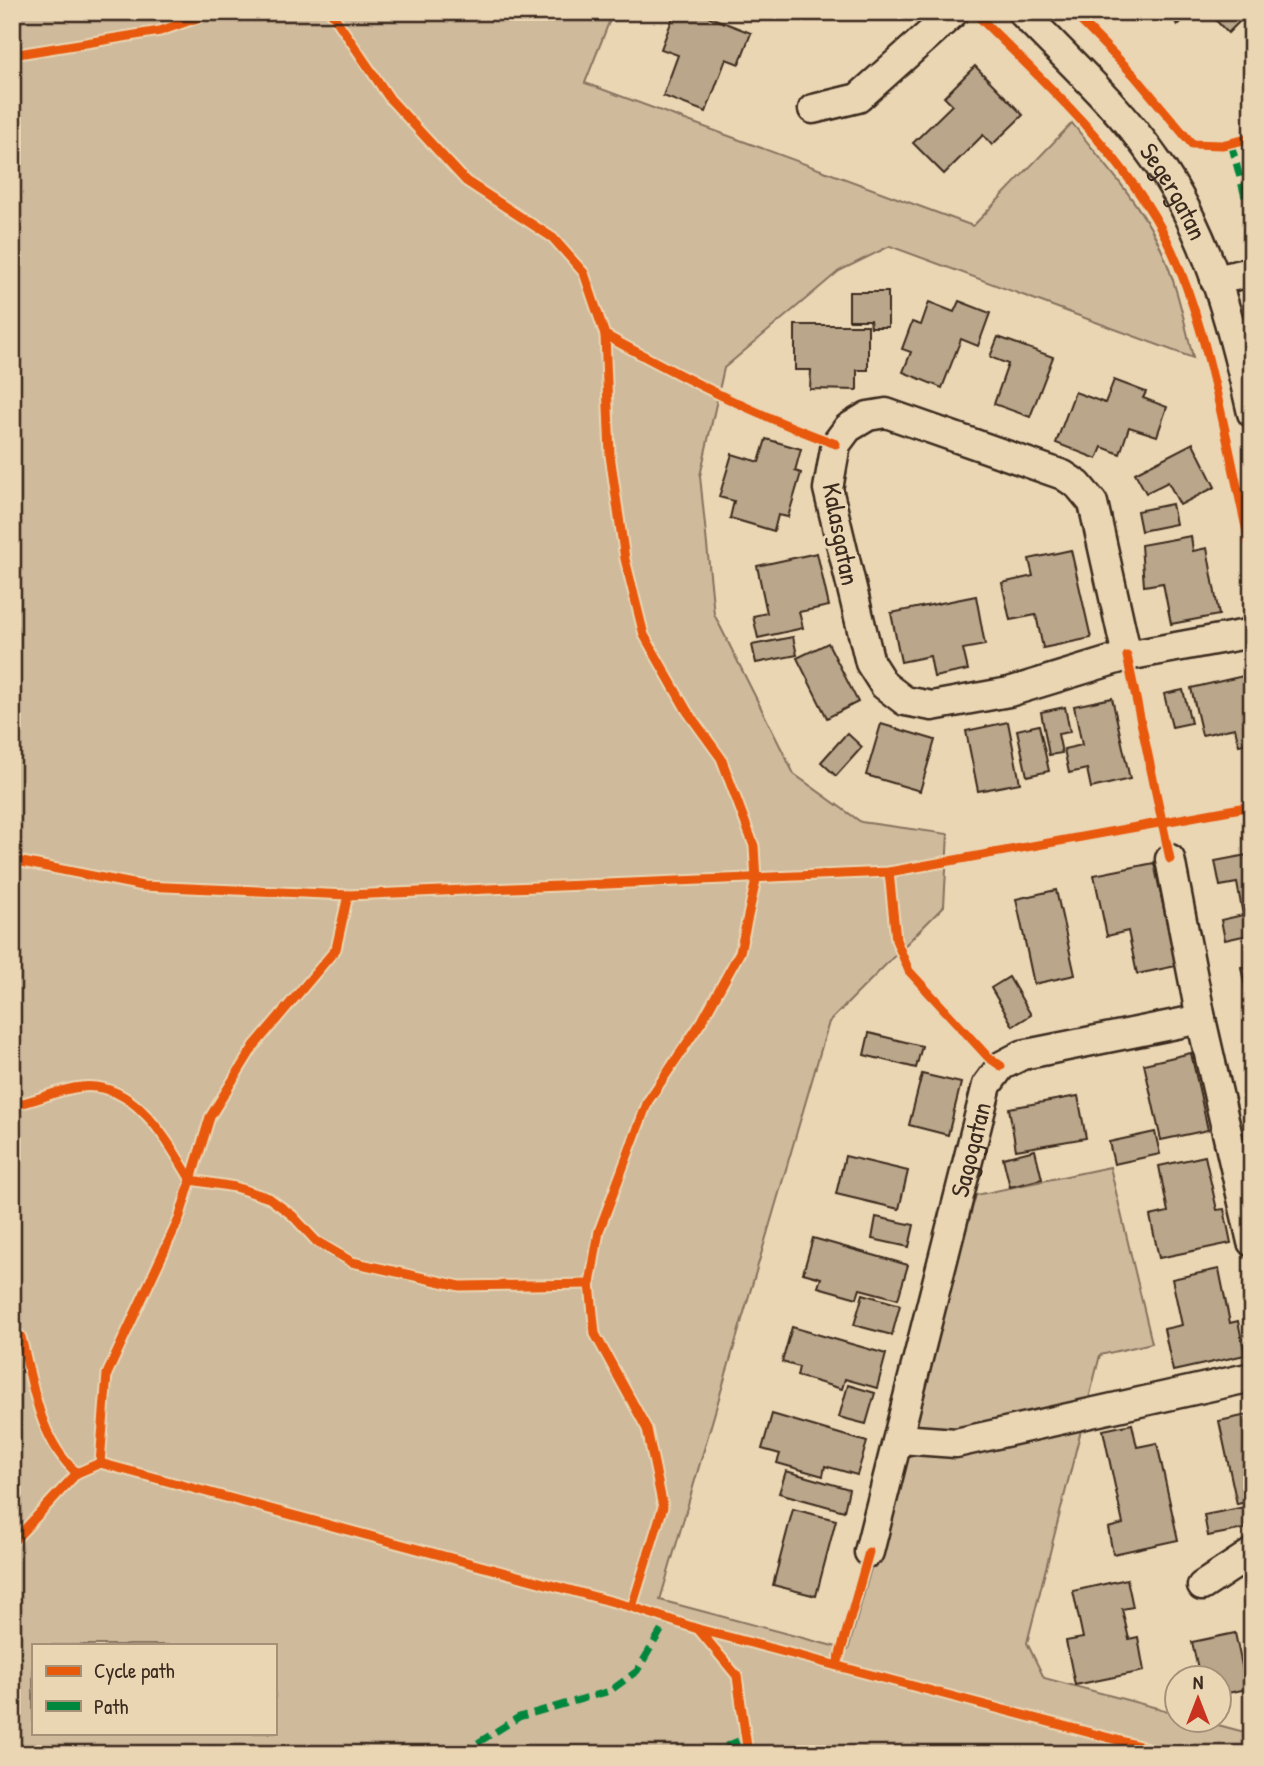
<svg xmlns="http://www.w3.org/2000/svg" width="1264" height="1766" viewBox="0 0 1264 1766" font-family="'Patrick Hand',sans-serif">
	<rect width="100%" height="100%" fill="#ebd6b4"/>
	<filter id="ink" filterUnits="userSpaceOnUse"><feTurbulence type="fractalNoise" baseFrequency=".0143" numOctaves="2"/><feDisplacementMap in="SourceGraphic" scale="14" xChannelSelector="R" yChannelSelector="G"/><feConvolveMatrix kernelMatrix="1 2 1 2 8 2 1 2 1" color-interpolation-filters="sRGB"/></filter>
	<g filter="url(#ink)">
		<path fill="#cfba9c" stroke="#85725d" stroke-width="2" fill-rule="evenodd" d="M 12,12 L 613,12 L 585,83 L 973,226 L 1072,123 C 1101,160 1136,198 1157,240 C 1175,277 1184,319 1193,358 L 890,246 L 839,271 L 724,368 L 700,476 L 714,614 L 794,774 L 861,822 L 948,834 L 944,906 L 829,1022 L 660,1600 L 848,1650 L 976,1195 L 1110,1167 L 1152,1343 L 1100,1355 L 1027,1643 L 1044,1678 L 1176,1713 L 1176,1720 L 1203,1721 L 1252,1734 L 1252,1754 L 12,1754 ZM 33,1645 L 275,1645 L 275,1733 L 33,1733 Z"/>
		<g fill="#baa68a" stroke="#3b2a1e" stroke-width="2">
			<polygon points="675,12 697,12 751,33 739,64 726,59 706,112 663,96 678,55 661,49"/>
			<rect x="789" y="12" width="38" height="5"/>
			<polygon points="1166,12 1191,12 1178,25"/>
			<polygon points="1208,12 1249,12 1228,33"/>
			<polygon points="975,66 1023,115 992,145 983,135 944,174 913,143 952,105 944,97"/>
			<polygon points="849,292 888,292 888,327 871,327 870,320 849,320"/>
			<polygon points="959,301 990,313 978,346 961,339 942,388 903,372 911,352 902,349 912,322 921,325 929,302 954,312"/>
			<polygon points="795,325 868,325 868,370 857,370 857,390 810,389 811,370 795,370"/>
			<polygon points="998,337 1053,357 1030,417 994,404 1008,364 990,357"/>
			<polygon points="1114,380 1146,392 1143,398 1167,407 1157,436 1129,427 1120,454 1102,447 1097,459 1056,443 1075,392 1105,403"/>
			<polygon points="766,439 801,449 795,471 801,473 788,517 778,515 774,531 730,518 734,501 719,497 732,454 759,462"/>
			<polygon points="1193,443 1215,487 1180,505 1168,482 1146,493 1135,473"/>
			<polygon points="1172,504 1176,524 1141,531 1137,511"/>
			<polygon points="1191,536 1193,551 1207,548 1219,615 1171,624 1163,583 1144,586 1141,545"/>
			<polygon points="1071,550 1091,638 1043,648 1036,615 1010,620 1002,583 1033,576 1029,559"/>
			<polygon points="817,553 829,606 799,612 803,628 758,638 753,616 767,613 757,566"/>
			<polygon points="976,596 985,645 963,649 968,670 934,677 930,656 901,662 891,613"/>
			<polygon points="793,637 797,655 756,663 752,645"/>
			<polygon points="828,643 858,702 827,718 797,658"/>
			<polygon points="1252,674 1252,742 1239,745 1235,728 1202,735 1191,688"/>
			<polygon points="1183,690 1191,723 1172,727 1164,694"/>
			<polygon points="1112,698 1130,779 1091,788 1087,769 1069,773 1064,749 1082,745 1074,706"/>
			<polygon points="1065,707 1070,732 1058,734 1062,753 1049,755 1041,712"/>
			<polygon points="1008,722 1020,783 978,791 966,731"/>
			<polygon points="881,724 935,740 920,791 866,775"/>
			<polygon points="1039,725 1049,771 1027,776 1017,730"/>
			<polygon points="847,733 862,747 836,776 821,762"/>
			<polygon points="1252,854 1252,934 1225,940 1221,920 1243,915 1237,883 1220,886 1215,861"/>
			<polygon points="1154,863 1176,966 1137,974 1128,931 1107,936 1094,875"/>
			<polygon points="1056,890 1075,975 1034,984 1016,899"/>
			<polygon points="1252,965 1252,1024 1241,967"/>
			<polygon points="1009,977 1031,1015 1013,1026 991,988"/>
			<polygon points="869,1033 922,1046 916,1068 864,1055"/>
			<polygon points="1191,1053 1208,1130 1161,1140 1144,1064"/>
			<polygon points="922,1074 961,1083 948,1135 909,1125"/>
			<polygon points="1078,1096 1086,1138 1016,1150 1009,1108"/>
			<polygon points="1155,1132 1160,1154 1114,1164 1109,1142"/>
			<polygon points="1035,1150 1042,1179 1010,1187 1003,1158"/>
			<polygon points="845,1156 908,1171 899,1209 836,1194"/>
			<polygon points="1205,1156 1217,1210 1224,1209 1231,1243 1159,1258 1150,1216 1168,1212 1159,1166"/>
			<polygon points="876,1217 914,1225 909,1247 872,1239"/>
			<polygon points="813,1238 908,1265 898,1299 860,1289 857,1298 818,1287 821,1278 803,1273"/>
			<polygon points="1219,1269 1230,1323 1238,1321 1245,1355 1173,1371 1164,1329 1182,1325 1172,1279"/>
			<polygon points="863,1294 900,1305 892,1335 854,1325"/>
			<polygon points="792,1327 886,1354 877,1388 845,1379 842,1389 797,1376 799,1367 782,1362"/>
			<polygon points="848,1385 875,1393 866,1424 839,1417"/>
			<polygon points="772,1414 867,1442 857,1475 825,1466 823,1476 777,1463 780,1454 762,1449"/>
			<polygon points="1252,1414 1252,1501 1237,1504 1219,1421"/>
			<polygon points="1132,1424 1137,1447 1157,1443 1178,1540 1113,1554 1108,1528 1123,1524 1103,1430"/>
			<polygon points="786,1471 849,1489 844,1511 779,1493"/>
			<polygon points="1245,1507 1249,1528 1208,1536 1204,1515"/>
			<polygon points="793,1509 836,1520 816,1596 773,1585"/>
			<polygon points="1127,1579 1133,1607 1122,1609 1129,1639 1138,1637 1144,1671 1075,1685 1066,1641 1083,1638 1073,1591"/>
			<polygon points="1235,1633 1247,1689 1218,1695 1218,1678 1200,1678 1192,1642"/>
		</g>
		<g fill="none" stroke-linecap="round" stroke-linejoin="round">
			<g stroke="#3b2a1e" stroke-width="33">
				<g id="minor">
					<path id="s1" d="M 1022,12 C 1067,59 1118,105 1155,159 C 1209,234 1232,325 1252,413"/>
					<polyline points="813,109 858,98 954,12"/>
					<polyline points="1215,280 1252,272"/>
					<polyline points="1127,656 1093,503 1078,485 1063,475 886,413 868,416 848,428 836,444 828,489 870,663 884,685 905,701 932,706 1009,692 1127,656 1252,633"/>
					<polyline points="1170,859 1201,1019 1252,1242"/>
					<polyline points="900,1439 956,1443 1252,1377"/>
					<path id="s2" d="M 869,1552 L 987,1085 L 1001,1066 L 1022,1055 L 1201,1019"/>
					<polyline points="1202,1586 1252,1553"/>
				</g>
			</g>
			<use href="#minor" stroke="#ebd6b4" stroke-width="28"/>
			<g stroke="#00873e" stroke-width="7" stroke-dasharray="14 7" stroke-linecap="butt">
				<polyline points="1231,143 1252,224"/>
				<polyline points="460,1754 519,1717 610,1691 637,1671 668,1619"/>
				<polyline points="706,1754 746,1738"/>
			</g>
			<g stroke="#ebd6b4" stroke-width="13">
				<g id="cycleway">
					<path d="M 331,12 L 390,99 L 466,181 L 553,238 L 584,273 L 605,335 C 680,376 755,415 836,444"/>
					<path d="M 974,12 C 1038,76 1107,138 1154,216 C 1207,304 1227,452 1252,553"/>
					<polyline points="1072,12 1134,75 1192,144 1222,145 1252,138"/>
					<polyline points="12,55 160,31 214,12"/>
					<polyline points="605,335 610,455 625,559 644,635 687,711 721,758 754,846 756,880 740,952 702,1021 648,1101 599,1231 590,1284 595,1334 647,1429 663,1507 632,1607"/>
					<polyline points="1127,656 1170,859"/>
					<polyline points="12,860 143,886 348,895 889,872 1252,806"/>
					<polyline points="889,872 896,940 909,971 988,1057 1001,1066"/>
					<path d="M 12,1105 C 36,1102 57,1089 81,1087 C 135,1081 167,1140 191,1180 L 235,1187 L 269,1198 L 292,1215 L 316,1241 L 352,1262 L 460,1286 L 590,1284"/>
					<path d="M 12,1327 L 21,1337 C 33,1384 39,1440 77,1473"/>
					<polyline points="100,1463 107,1374 179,1219 210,1117 254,1046 336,949 348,895"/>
					<polyline points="12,1543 77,1473 100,1463 632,1607 698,1629 1170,1754"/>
					<polyline points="698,1629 737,1676 748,1754"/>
					<polyline points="837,1665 869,1552"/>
				</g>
			</g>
			<use href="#cycleway" stroke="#e8590c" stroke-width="9"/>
		</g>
	</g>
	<g text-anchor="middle" stroke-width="6" stroke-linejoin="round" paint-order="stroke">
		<g font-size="26" fill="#3b2a1e" stroke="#ebd6b4">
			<text dy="9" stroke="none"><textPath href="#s1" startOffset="236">Segergatan</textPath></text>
			<text transform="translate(841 534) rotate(79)" y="9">Kalasgatan</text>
			<text dy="9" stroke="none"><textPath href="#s2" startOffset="415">Sagogatan</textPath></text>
		</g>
	</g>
	<rect width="1264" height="1766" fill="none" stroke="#ebd6b4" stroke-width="42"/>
	<rect x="21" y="21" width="1222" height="1724" fill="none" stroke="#3b2a1e" stroke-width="2.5" filter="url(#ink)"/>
	<rect x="32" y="1644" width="245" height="91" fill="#ebd6b4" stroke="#a59178" stroke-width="2"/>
	<rect x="46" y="1666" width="35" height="10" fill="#e8590c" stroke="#a59178" stroke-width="2"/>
	<text x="94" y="1678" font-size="21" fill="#3b2a1e">Cycle path</text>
	<rect x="46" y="1701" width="35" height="10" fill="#00873e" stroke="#a59178" stroke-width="2"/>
	<text x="94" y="1714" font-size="21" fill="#3b2a1e">Path</text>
	<g transform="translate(1198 1699)"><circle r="33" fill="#ebd6b4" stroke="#a59178" stroke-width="2"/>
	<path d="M0-5L12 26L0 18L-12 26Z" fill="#c8321e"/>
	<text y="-10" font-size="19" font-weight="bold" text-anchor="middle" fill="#3b2a1e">N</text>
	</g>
</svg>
